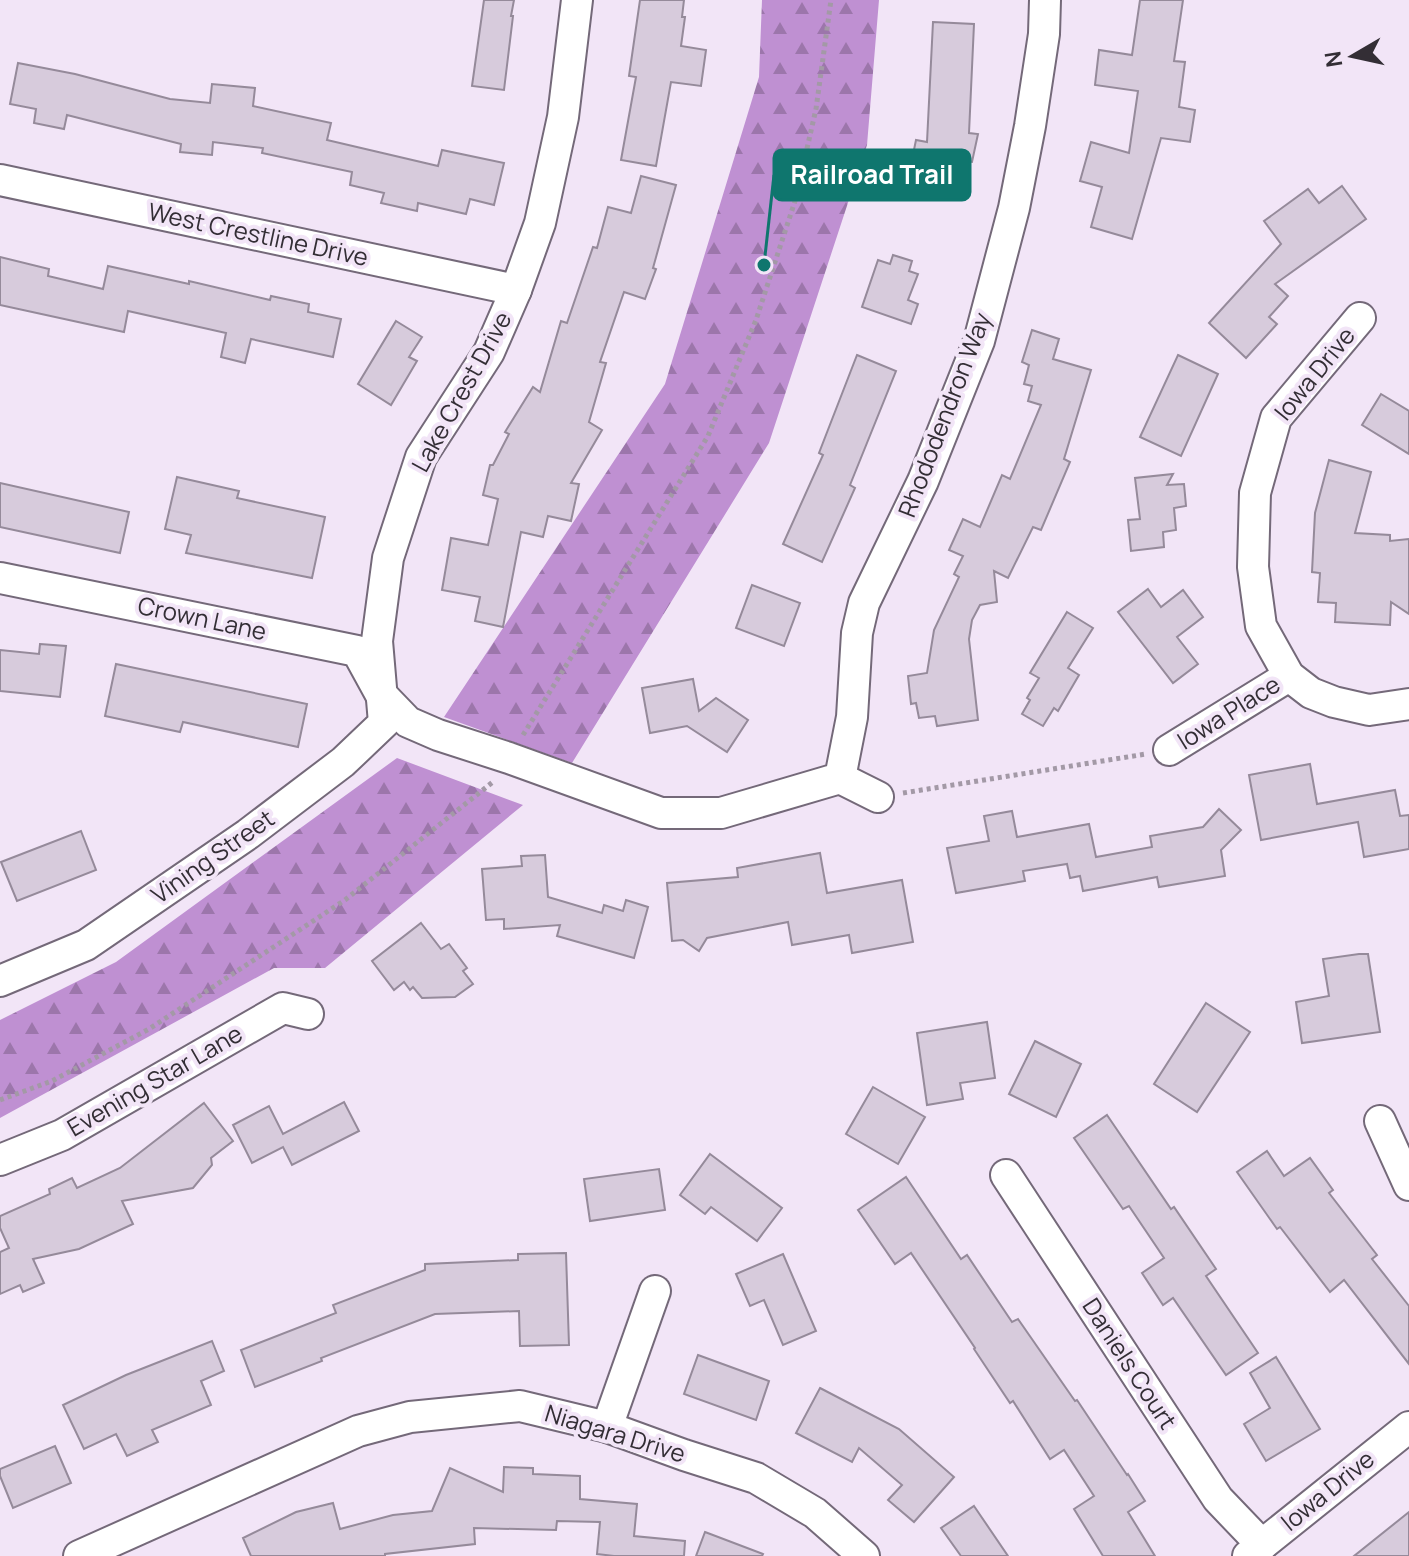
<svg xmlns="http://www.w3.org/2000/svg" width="1409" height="1556" viewBox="0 0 1409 1556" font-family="Manrope,sans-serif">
	<defs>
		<pattern id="forest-firs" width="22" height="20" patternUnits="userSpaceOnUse" patternTransform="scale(2)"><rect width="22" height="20" fill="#bf90d2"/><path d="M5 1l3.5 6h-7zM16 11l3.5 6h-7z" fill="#9c76ab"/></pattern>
	</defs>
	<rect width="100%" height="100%" fill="#f2e5f7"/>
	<g fill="url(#forest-firs)">
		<polygon points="762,0 879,0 867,145 769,443 572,763 444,717 665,384 759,77"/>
		<polygon points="397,758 523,805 325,968 274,968 0,1118 0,1020 116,962"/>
	</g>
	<g fill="#d7cbdc" stroke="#958a9a" stroke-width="2">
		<polygon points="484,0 514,0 511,16 513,16 504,90 472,86"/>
		<polygon points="640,0 684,0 682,17 685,17 681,46 706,50 701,86 671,82 656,166 621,160 636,77 629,76"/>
		<polygon points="1140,0 1183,0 1174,61 1185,62 1179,107 1195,110 1190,142 1161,138 1132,239 1091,227 1102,187 1080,181 1091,142 1129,153 1138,91 1095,85 1099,50 1132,55"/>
		<polygon points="933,22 974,24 969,133 978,134 972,162 965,161 959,186 947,183 943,198 913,192 916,176 909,174 916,140 927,142"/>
		<polygon points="18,63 75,74 170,99 210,103 212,84 255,88 253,106 331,123 327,140 438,166 442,150 504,163 494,205 470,199 466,214 418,203 417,211 381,203 384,193 350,185 352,172 262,153 263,148 213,142 212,155 180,152 181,144 67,115 64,129 34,123 36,109 10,104"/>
		<polygon points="641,176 676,185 653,268 656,269 645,299 624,292 600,362 606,363 589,422 602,430 571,483 579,484 571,521 548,516 543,537 521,532 503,627 475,621 480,597 442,590 451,538 488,545 498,499 483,495 490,465 493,465 509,434 505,432 533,387 540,392 561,321 567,323 593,247 597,248 608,207 631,213"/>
		<polygon points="1342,186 1366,219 1275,284 1288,296 1269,317 1277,324 1246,358 1209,323 1281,244 1264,221 1308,189 1319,203"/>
		<polygon points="893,255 912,261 909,271 918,274 908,300 918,304 911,324 862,307 878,260 890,264"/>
		<polygon points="0,257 49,269 48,276 103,289 108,266 189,284 189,281 270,300 271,296 309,304 308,312 341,319 333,357 251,339 245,363 221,357 226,333 128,311 124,332 0,305"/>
		<polygon points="396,321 422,337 409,357 417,361 391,405 358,384"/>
		<polygon points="1032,330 1059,339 1053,359 1091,370 1064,459 1070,462 1041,530 1033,527 1008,578 994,571 997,602 980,605 972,620 969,639 978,720 937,726 935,716 919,718 916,703 911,704 908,676 927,673 934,630 959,577 954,574 963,556 949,550 963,519 980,527 1002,475 1010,479 1041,405 1028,401 1032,386 1024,384 1029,365 1022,362"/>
		<polygon points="857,355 896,371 850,485 855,488 822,562 783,544 823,455 819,453"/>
		<polygon points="1178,355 1218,374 1181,456 1140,437"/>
		<polygon points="1381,394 1409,411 1409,454 1362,425"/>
		<polygon points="1329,460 1371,472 1355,533 1390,535 1390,541 1409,539 1409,614 1391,602 1390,625 1335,622 1336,603 1318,602 1320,573 1312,572 1315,513"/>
		<polygon points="1173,474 1167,485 1184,484 1186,506 1174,508 1176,530 1163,532 1164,547 1131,551 1128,520 1140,519 1135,478"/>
		<polygon points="177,477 239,491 237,498 325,517 312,578 186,553 191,535 165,529"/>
		<polygon points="0,483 129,512 120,553 0,527"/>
		<polygon points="752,585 800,603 784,646 736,628"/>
		<polygon points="1148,589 1161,607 1183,590 1203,617 1177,637 1198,664 1173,683 1118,612"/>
		<polygon points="1067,612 1093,628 1068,668 1079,675 1058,711 1054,708 1043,726 1022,714 1030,700 1027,698 1039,678 1030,673"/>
		<polygon points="40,644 66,646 60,697 0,691 0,650 39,654"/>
		<polygon points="116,664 307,704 298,747 183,722 180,732 105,716"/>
		<polygon points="693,679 699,711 716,698 748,720 727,752 687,726 650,733 642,688"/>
		<polygon points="1310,764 1317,804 1395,790 1400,816 1409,815 1409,849 1364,857 1358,822 1261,840 1249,775"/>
		<polygon points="1219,809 1241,830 1221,850 1225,876 1159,887 1157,877 1083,891 1080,876 1070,878 1067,864 1023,871 1025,881 956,893 947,848 989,841 984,816 1012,811 1017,837 1089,824 1096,857 1152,847 1150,836 1203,827"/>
		<polygon points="81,831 96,870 17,901 1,862"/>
		<polygon points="820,853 827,893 902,880 913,942 852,953 849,935 792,945 788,922 707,938 699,951 683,940 672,941 667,883 738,877 737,868"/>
		<polygon points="545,855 548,897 602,913 604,905 623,911 626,900 648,907 634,958 557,936 560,925 504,929 504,919 486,920 482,869 522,866 521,856"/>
		<polygon points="421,923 441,949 449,944 467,968 463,971 473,984 455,997 422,998 413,987 410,990 404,982 394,990 372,961"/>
		<polygon points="1359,954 1368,954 1380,1032 1302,1043 1296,1002 1329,996 1323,959"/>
		<polygon points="1206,1003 1250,1032 1197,1112 1154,1084"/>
		<polygon points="987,1022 995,1078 960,1083 963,1099 927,1105 917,1033"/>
		<polygon points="1035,1041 1081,1064 1056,1117 1009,1094"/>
		<polygon points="873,1087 925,1117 898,1164 846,1134"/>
		<polygon points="344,1102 359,1131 292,1165 283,1147 252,1163 233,1125 269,1106 283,1134"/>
		<polygon points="204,1103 233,1141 211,1158 212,1165 193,1188 122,1201 133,1224 79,1249 33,1259 44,1283 23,1292 20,1285 0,1294 0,1252 9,1248 0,1228 0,1216 50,1194 49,1189 72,1178 77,1188 120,1168"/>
		<polygon points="1107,1115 1171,1209 1174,1207 1216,1269 1206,1276 1258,1353 1226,1375 1173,1298 1163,1305 1142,1273 1164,1258 1129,1206 1123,1209 1074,1138"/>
		<polygon points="1267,1151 1284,1176 1310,1158 1333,1190 1329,1193 1377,1255 1372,1259 1409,1306 1409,1364 1344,1280 1330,1292 1280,1227 1277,1229 1237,1172"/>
		<polygon points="710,1154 782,1208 757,1241 711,1207 705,1214 680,1195"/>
		<polygon points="659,1169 665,1210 590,1221 584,1179"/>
		<polygon points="906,1177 961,1259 967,1255 1012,1322 1018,1319 1075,1401 1077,1400 1127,1475 1128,1474 1145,1501 1128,1512 1155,1556 1103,1556 1074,1509 1094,1496 1064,1450 1050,1459 1013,1401 1010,1403 974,1349 975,1348 911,1253 895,1264 858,1210"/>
		<polygon points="566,1253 569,1345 520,1346 519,1311 435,1314 321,1358 322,1361 255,1387 241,1350 336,1313 333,1305 425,1270 425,1264 518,1260 518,1254"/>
		<polygon points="783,1254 816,1331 783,1345 764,1300 750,1306 736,1274"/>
		<polygon points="212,1341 224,1371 201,1381 211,1405 152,1430 158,1442 127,1456 116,1434 84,1449 63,1405 126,1375"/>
		<polygon points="698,1355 769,1381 756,1420 684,1394"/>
		<polygon points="1276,1357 1320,1429 1266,1461 1244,1424 1270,1408 1250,1373"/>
		<polygon points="820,1388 899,1429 954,1477 914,1522 888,1500 902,1485 859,1448 852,1462 796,1433"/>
		<polygon points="55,1446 71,1483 13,1508 0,1476 0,1469"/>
		<polygon points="504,1467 533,1468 533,1474 580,1476 580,1499 637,1504 634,1536 685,1541 684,1556 614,1556 597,1554 600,1522 557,1521 556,1530 474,1528 475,1544 385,1554 385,1556 251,1556 243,1538 296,1512 333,1503 340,1529 393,1515 432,1511 450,1468 503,1492"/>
		<polygon points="974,1506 1008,1556 961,1556 941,1528"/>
		<polygon points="1409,1512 1409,1556 1354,1556"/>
		<polygon points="705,1532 763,1554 762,1556 696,1556"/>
	</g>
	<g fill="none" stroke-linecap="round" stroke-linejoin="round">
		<g stroke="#746979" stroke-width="34">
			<g id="street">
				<polyline points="0,180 516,290"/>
				<polyline points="1360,318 1276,418 1255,493 1253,567 1261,626 1289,676 1311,693 1334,702 1369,710 1409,704"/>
				<polyline points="0,578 357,651 380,693 408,722 438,735 509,758 661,813 721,813 840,778 852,717 857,633 864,603 923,481 979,341 1014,208 1030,126 1044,34 1045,0"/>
				<polyline points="1169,750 1289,676"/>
				<polyline points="840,778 878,797"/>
				<polyline points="0,981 86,945 248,834 343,762 384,723 377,641 388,558 421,457 489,352 516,290 540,223 563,117 577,0"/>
				<polyline points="1380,1121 1409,1185"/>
				<polyline points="0,1160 62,1135 283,1008 308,1014"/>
				<polyline points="1006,1175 1218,1499 1262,1545"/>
				<polyline points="607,1427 655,1291"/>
				<polyline points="79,1556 358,1431 410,1417 520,1406 607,1427 684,1455 756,1478 815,1513 864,1556"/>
				<polyline points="1248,1556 1409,1427"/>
			</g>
		</g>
		<g stroke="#a399a6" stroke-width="5" stroke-dasharray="4 4" stroke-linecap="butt">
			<polyline points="523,735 708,436 756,320 795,201 816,109 831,0"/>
			<polyline points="903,793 1146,754"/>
			<polyline points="0,1100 52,1081 149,1029 345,900 494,781"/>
		</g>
		<use href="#street" stroke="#fff" stroke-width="30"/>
	</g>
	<g text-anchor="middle" stroke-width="8" stroke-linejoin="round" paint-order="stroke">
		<g font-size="24" fill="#332e35" stroke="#f2e5f7">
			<text transform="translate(258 235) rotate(12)" y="8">West Crestline Drive</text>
			<text transform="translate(1315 374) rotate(-51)" y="8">Iowa Drive</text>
			<text transform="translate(462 392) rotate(-61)" y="8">Lake Crest Drive</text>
			<text transform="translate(945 415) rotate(-69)" y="8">Rhododendron Way</text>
			<text transform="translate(202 619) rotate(12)" y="8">Crown Lane</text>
			<text transform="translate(1229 713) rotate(-32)" y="8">Iowa Place</text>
			<text transform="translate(213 857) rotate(-35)" y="8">Vining Street</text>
			<text transform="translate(155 1081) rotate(-30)" y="8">Evening Star Lane</text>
			<text transform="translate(1129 1364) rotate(57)" y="8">Daniels Court</text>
			<text transform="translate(615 1434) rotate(17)" y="8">Niagara Drive</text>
			<text transform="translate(1328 1491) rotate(-39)" y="8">Iowa Drive</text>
		</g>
	</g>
	<path fill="none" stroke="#0f766e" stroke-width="3" d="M764 265L774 175"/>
	<circle fill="#0f766e" stroke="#f2e5f7" stroke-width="3" cx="764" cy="265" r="8"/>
	<rect fill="#0f766e" stroke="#0f766e" stroke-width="3" x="774" y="150" width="196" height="50" rx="8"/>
	<g font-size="26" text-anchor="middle" font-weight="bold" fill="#fff">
		<text x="872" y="184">Railroad Trail</text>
	</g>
	<g transform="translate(1353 56) rotate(261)" stroke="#f2e5f7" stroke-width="6" paint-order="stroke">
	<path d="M0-6L14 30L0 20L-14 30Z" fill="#332e35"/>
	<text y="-12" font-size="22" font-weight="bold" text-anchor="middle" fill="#332e35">N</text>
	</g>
</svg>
